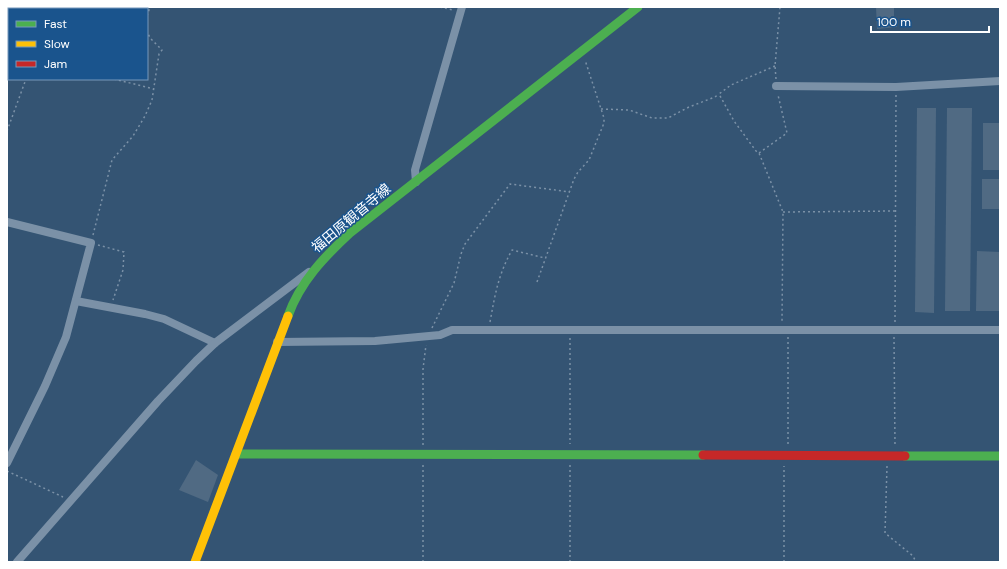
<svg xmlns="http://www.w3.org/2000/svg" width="1007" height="569" viewBox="0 0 1007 569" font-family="'DM Sans','Noto Sans JP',sans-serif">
	<rect width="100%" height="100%" fill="#345473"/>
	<g fill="#506a83">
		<polygon points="876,7 894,7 894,16 891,16 892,26 897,25 897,27 877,29"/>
		<polygon points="917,108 936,108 934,313 915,312"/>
		<polygon points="947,108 972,108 970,311 945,311"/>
		<rect x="983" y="123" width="17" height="47"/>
		<rect x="982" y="179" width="18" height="30"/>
		<polygon points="977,251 1000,252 1000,311 976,311"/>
		<polygon points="196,460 218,475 208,502 179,490"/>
	</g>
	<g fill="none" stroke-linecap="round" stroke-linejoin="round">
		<g stroke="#7b91a7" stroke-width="1.5" stroke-dasharray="2 3" stroke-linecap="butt">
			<polyline points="440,7 453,10"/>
			<polyline points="49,9 49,7"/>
			<polyline points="147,16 150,7"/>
			<polyline points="775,66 731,85 719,94 734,121 756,151 759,153 783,212 782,322"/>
			<polyline points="114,79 154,89"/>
			<polyline points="776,79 775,66 780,7"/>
			<polyline points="601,109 629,110 652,118 668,118 689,107 715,97 719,94"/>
			<polyline points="7,131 26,79"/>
			<polyline points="759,153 787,133 778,95"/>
			<polyline points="783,212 896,211"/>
			<polyline points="93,235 112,160 133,136 145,116 152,100 159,54 162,50 150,38 147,31"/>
			<polyline points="98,245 124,252 123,270 113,300"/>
			<polyline points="537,282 574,179 578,172 589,160 604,123 604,118 585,60"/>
			<path d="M 490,322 C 495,295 498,275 512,250 L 545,258"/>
			<polyline points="895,322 896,95"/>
			<polyline points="432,328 454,283 461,254 465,244 510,184 570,192"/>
			<polyline points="788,337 788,446"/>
			<polyline points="894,337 895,446"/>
			<polyline points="570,338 570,444"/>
			<polyline points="423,445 423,369 426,345"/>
			<polyline points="887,466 885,533 913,556 916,562"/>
			<polyline points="7,471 63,497"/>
			<polyline points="423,562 423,465"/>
			<polyline points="570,562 570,464"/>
			<polyline points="784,562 784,466"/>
		</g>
		<g stroke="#7b91a7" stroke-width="8">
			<polyline points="776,86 896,87 1000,81"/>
			<polyline points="416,182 415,170 462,7"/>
			<polyline points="7,222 91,243 66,337 45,386 7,463"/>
			<polyline points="76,301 145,314 164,319 215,343"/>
			<polyline points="277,342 375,341 440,335 452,330 1000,330"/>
			<polyline points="17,562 158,401 196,361 215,343 309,272"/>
		</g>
		<g stroke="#4caf50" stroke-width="9">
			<path d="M 288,316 C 300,282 324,257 350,233 L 638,7"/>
			<polyline points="236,454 703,455"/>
			<polyline points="905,456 1000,456"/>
		</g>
		<polyline stroke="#ffc107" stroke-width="9" points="195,562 288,316"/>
		<polyline stroke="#c62828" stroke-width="9" points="703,455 905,456"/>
	</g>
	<g text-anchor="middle" stroke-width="3" stroke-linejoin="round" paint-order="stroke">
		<g font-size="14" fill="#fff" stroke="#1a548d">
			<text transform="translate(351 218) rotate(-40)" y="5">福田原観音寺線</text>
		</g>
	</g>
	<rect width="1007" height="569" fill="none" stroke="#ffffff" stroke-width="16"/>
	<rect x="8" y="8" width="140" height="72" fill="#1a548d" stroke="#7698bb"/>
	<rect x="16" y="21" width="20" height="6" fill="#4caf50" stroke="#7698bb"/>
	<text x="44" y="28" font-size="12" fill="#ffffff">Fast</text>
	<rect x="16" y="41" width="20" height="6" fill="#ffc107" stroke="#7698bb"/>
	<text x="44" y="48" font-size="12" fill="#ffffff">Slow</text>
	<rect x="16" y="61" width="20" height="6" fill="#c62828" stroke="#7698bb"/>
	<text x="44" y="68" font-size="12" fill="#ffffff">Jam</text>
	<path d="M871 26v6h118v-6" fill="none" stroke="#ffffff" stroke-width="2"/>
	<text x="877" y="26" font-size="12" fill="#ffffff" stroke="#1a548d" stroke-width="3" paint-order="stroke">100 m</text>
</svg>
